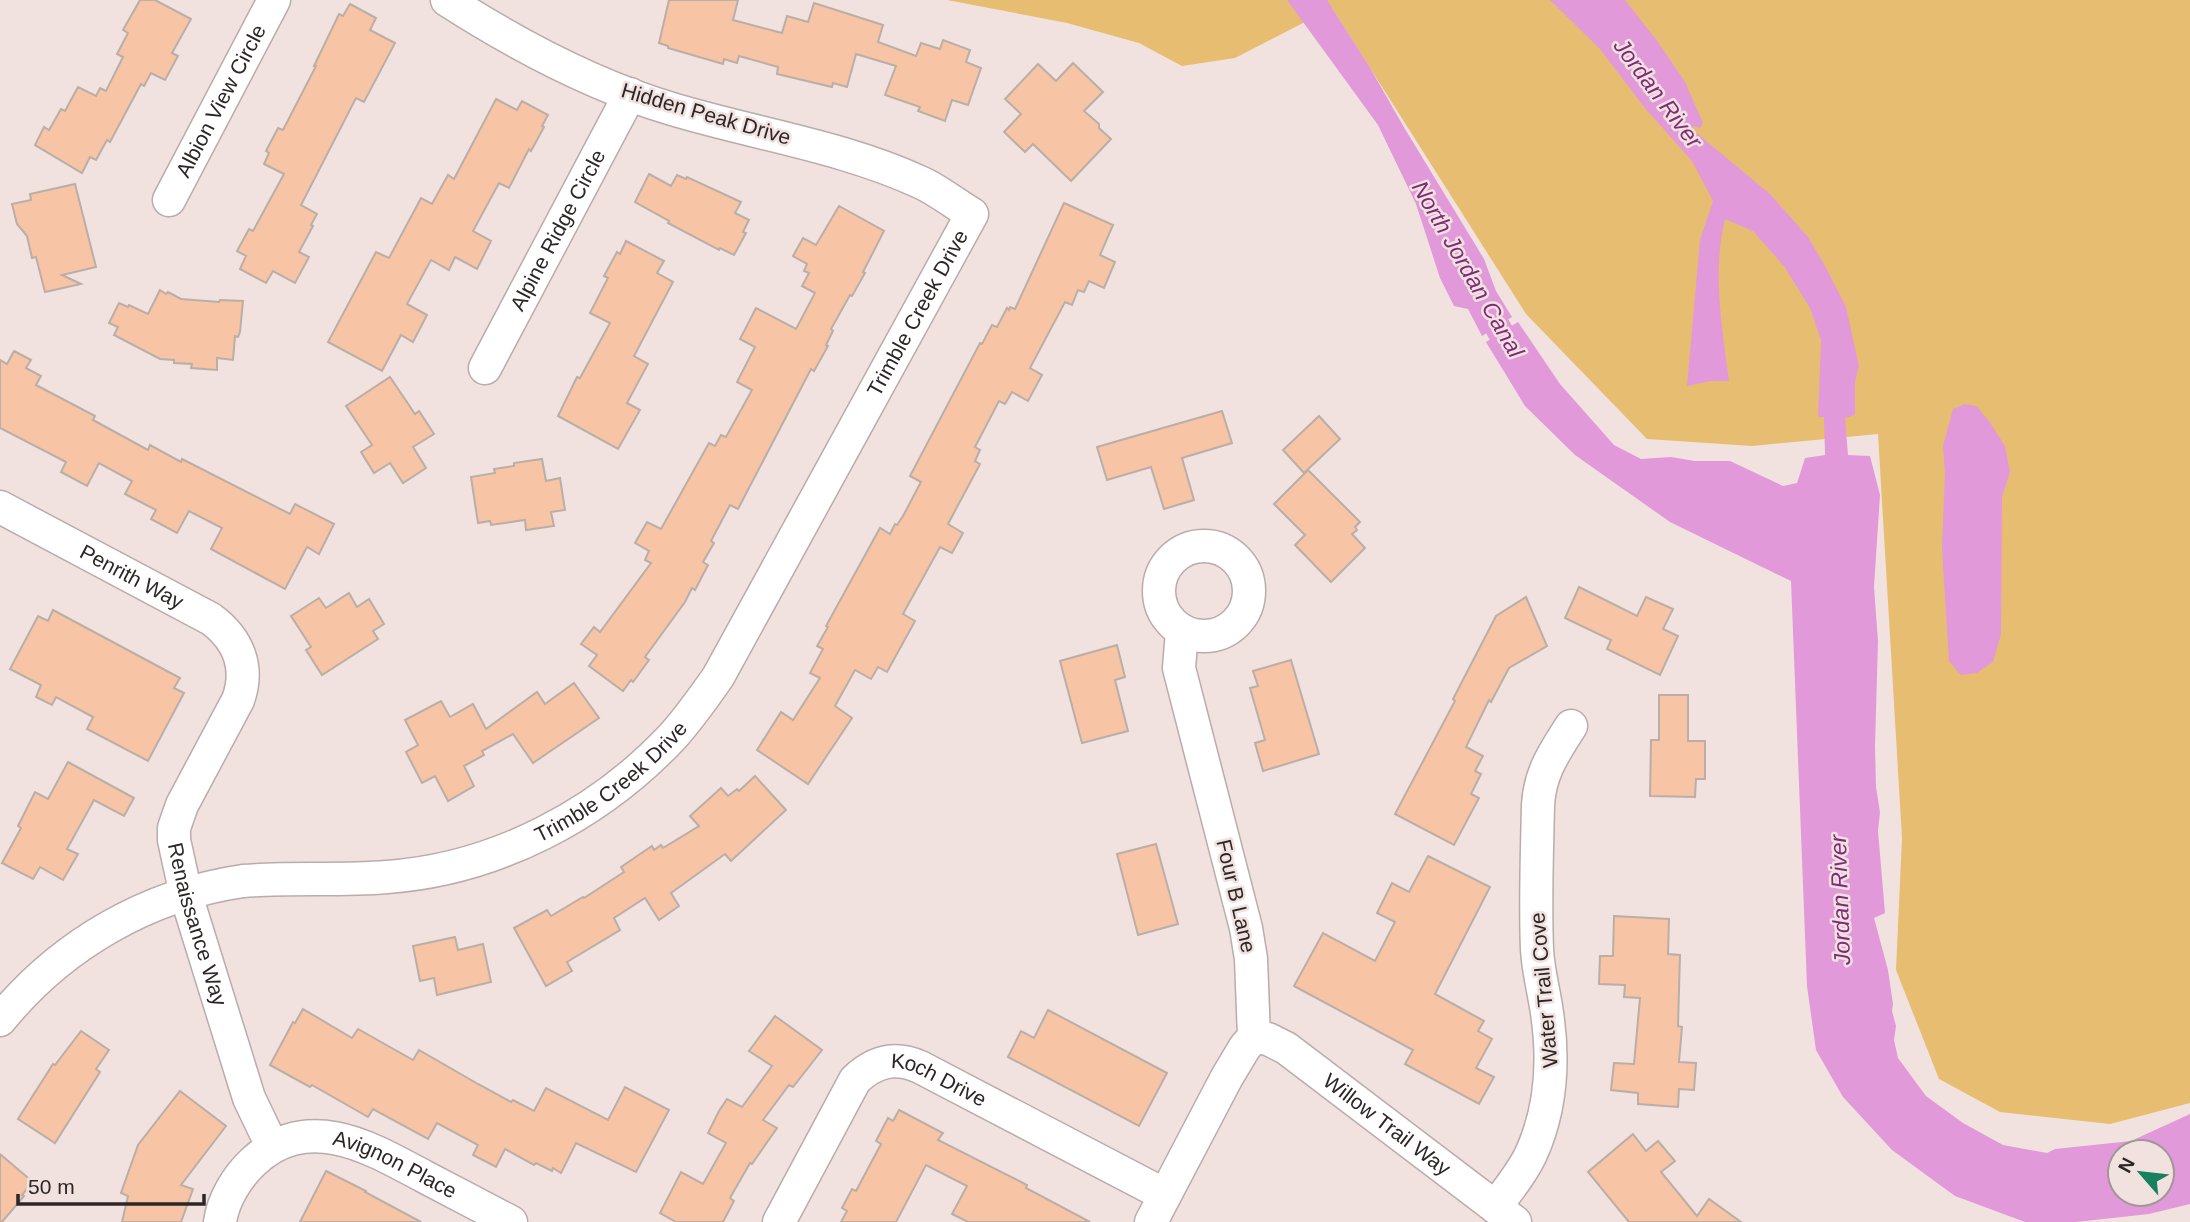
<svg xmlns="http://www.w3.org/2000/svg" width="2190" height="1222" viewBox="0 0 2190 1222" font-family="Arial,sans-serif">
	<rect width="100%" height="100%" fill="#f1e2e0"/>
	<polygon fill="#e7bd72" points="947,0 2190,0 2190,1103 2110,1124 2000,1112 1939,1079 1896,970 1902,838 1878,434 1752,446 1647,439 1526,314 1332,8 1235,58 1182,66 1139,43 1067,23"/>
	<g fill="#e199d9" fill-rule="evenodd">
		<polygon points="1287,0 1327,0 1369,66 1405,129 1484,259 1496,291 1512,317 1482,336 1468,309 1454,306 1440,278 1416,204 1378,125"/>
		<path d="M 1550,0 L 1625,0 L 1658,42 L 1685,82 L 1703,123 L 1700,128 L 1693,126 L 1693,130 L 1770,194 L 1808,237 L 1824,264 L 1846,307 L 1859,366 L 1855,382 L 1855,415 L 1845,418 L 1848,455 L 1870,456 L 1880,495 L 1874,587 L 1878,641 L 1875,746 L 1876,787 L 1880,812 L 1878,831 L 1885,913 L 1874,918 L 1888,970 L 1893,1004 L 1892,1011 L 1896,1026 L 1894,1040 L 1898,1058 L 1926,1096 L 1963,1123 L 2003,1145 L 2047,1153 L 2055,1149 L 2131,1141 L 2190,1114 L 2190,1204 L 2149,1214 L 2076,1222 L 2025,1222 L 1955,1196 L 1892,1150 L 1843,1097 L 1816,1050 L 1807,986 L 1791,581 L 1670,522 L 1575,455 L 1525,406 L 1486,342 L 1518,322 L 1560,384 L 1614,445 L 1641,459 L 1671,457 L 1695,461 L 1730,461 L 1783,486 L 1797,483 L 1805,458 L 1825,455 L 1824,417 L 1818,417 L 1821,340 L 1810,308 L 1784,266 L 1753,231 L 1725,219 C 1712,271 1722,328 1729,381 L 1711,381 L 1687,386 L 1700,240 L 1713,201 L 1692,161 L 1644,107 L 1600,49 ZM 2120,1152 L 2162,1152 L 2162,1194 L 2120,1194 Z"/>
		<polygon points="1965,404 1976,406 1989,421 2005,446 2010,472 2002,497 2001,634 1993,662 1977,673 1961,675 1949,661 1942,549 1945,472 1943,446 1953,409"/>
	</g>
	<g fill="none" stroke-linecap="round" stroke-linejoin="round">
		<polyline stroke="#e199d9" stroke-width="26" points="1479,294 1501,333 1522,362"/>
	</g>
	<g fill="#f7c4a5" stroke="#baaea7" stroke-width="2">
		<polygon points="140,0 155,0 191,19 172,53 178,56 165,80 151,73 144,86 141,84 110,142 107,140 96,160 90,157 82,173 35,145 44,127 49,130 61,109 65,111 78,87 96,96 100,88 106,91 123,57 117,54 128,33 123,30"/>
		<polygon points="669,0 738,0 733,20 782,33 787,16 808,22 814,3 883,25 878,42 916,56 921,43 940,49 943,40 970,50 966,62 981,68 968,105 952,100 945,121 918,111 920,107 885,95 896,66 856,54 847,87 833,83 832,87 777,74 778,67 739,56 737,63 724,59 723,64 668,48 668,46 659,43"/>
		<polygon points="350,4 376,18 370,30 395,43 364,102 356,98 301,205 317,214 311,225 313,226 299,252 309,257 295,283 273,271 266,283 240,269 246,256 237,251 249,229 253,231 284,174 264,164 269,153 266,151 278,128 283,130 316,66 314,66 339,14 343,16"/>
		<polygon points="1073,63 1103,92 1084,111 1099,124 1099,128 1111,139 1071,181 1033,144 1025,152 1004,132 1021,114 1005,99 1038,64 1056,81"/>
		<polygon points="496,99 517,110 522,101 548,115 542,126 544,127 531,151 529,149 509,188 499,183 473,231 491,241 477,269 455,257 449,270 431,260 407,304 427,315 413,342 401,335 382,371 328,342 376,252 389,258 421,198 432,204 448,175 454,179"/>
		<polygon points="649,174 671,186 677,175 686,179 687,177 741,202 735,213 749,220 743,232 746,233 734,255 720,248 719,250 668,223 669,221 635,202"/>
		<polygon points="75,184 96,267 62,275 81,284 45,292 36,257 32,258 27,236 17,224 12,204 31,200 30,194"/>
		<polygon points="1064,203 1113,225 1100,255 1115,262 1104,288 1089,281 1084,292 1078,290 1072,305 1065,302 1030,368 1042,375 1028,401 1012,392 1005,404 999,401 975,447 980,450 975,461 980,464 948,524 963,533 952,553 940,547 903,614 915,621 887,672 878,667 871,679 855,670 835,706 852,718 808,784 757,750 781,712 793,720 820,678 810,673 823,649 817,646 828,627 826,626 880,528 890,534 895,524 897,525 903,516 921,482 910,476 980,343 982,344 992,325 997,327 1007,308 1009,310 1010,307 1015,309"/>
		<polygon points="839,206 884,231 863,272 865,273 852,296 850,295 831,329 833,331 826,345 828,346 814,371 811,369 738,509 730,505 711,541 714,543 703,562 708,565 695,590 692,588 685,602 645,657 649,660 633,682 631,680 623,691 589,666 597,655 581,644 594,627 600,632 651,563 645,560 649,551 635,543 647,522 661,529 709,443 715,446 721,435 726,437 752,390 737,382 755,347 740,339 756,308 796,329 815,293 802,286 809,273 804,271 807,264 793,256 803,238 816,245"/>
		<polygon points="626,241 664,261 657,273 673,282 634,356 648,364 627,403 640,410 618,449 558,416 577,377 580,378 610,323 590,313 608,278 604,276 617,252 620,254"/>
		<polygon points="160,290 166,294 168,292 181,299 219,302 220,300 243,301 240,332 238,337 235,336 233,360 217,358 217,370 191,368 192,364 174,363 174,360 160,359 114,335 118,327 109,323 119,303 128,307 129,305 148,314"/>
		<polygon points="14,351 31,360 26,368 41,376 36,385 95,416 93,420 148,450 150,445 181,462 182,459 290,514 295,504 334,524 319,554 307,547 285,589 211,549 222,528 189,511 177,533 151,519 156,510 125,494 132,481 99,463 87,486 61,472 66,462 0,428 0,360 7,364"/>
		<polygon points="390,377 415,414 419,411 434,434 413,447 426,468 403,483 390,463 374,473 361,452 372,445 346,406"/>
		<polygon points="1222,411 1232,443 1182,458 1194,500 1164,509 1151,467 1107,480 1097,447"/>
		<polygon points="1319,416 1340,439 1304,473 1283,450"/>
		<polygon points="542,459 546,481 560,478 565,510 551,512 554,526 526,530 525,520 491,525 490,521 478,523 471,477 495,473 494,469 514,466 514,463"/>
		<polygon points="1308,470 1360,522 1355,527 1357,530 1352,534 1365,548 1331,582 1295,545 1305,535 1274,504"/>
		<polygon points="1579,587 1637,616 1646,597 1673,609 1663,629 1678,636 1660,675 1607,649 1611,640 1565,618"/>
		<polygon points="349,593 357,607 369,599 384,624 373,631 378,639 322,675 306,650 311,647 291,616 319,598 326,608"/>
		<polygon points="1526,597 1547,646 1509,668 1491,702 1489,700 1466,747 1483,756 1475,771 1481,774 1471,794 1479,798 1454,845 1395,814 1455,701 1453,699 1496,616"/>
		<polygon points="53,610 180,678 174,688 184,693 148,761 87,729 93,717 56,697 52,705 36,697 41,685 10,669 38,616 48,621"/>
		<polygon points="1117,645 1125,677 1115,680 1128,731 1082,743 1060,661"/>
		<polygon points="1291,660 1319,754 1263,771 1255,743 1265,740 1250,688 1258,686 1253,671"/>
		<polygon points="574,683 599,718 533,763 513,734 482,751 484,755 464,766 474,786 448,801 435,776 422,783 406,752 418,745 405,720 441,701 450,717 473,704 486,729 537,692 545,704"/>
		<polygon points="1659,695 1688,695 1688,741 1705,741 1705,779 1696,779 1695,797 1650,796 1651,740 1659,740"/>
		<polygon points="68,762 134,798 124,816 94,800 67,849 78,854 63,880 40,867 33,879 2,863 21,828 18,826 35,792 48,799"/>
		<polygon points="755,776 786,810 731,861 725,854 671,893 679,906 659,920 645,898 614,918 620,930 567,962 572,971 546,986 514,928 547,910 551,916 583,897 584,898 624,872 621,867 652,846 654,850 661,845 663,848 699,826 690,816 721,788 728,796 737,789 739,791"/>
		<polygon points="1156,844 1178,924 1138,935 1117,854"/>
		<polygon points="1428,856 1490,887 1435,994 1484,1021 1478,1031 1492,1039 1476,1068 1494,1077 1479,1104 1405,1064 1413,1050 1294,986 1323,933 1375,961 1395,922 1377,913 1392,883 1409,892"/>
		<polygon points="1614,916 1669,919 1668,954 1680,955 1678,1026 1682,1027 1679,1062 1696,1063 1694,1090 1679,1089 1678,1107 1638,1104 1638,1093 1611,1090 1614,1063 1634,1064 1640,998 1624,997 1625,985 1599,984 1600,956 1613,956"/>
		<polygon points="455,937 458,950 483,944 491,982 437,995 434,978 420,981 413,946"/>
		<polygon points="303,1009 352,1038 358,1029 413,1060 419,1050 478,1084 511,1102 513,1100 534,1111 546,1088 608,1120 625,1087 669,1110 636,1172 576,1143 561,1173 553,1168 552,1171 536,1163 534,1165 505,1149 496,1167 473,1155 478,1145 437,1123 428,1139 373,1109 368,1117 312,1085 310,1087 270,1065 293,1022 295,1023"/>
		<polygon points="1048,1010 1167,1073 1139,1126 1008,1057 1021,1031 1034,1038"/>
		<polygon points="775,1016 822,1050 793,1087 789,1085 763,1120 777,1128 752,1164 750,1163 730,1198 734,1201 723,1222 676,1222 660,1213 681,1172 703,1184 726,1143 708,1133 719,1111 727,1099 742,1107 772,1066 749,1051"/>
		<polygon points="81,1031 109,1050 96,1069 100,1072 55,1143 18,1119 53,1064 55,1065"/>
		<polygon points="180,1091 226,1126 181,1185 193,1189 181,1222 122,1222 128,1196 121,1193 138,1145"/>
		<polygon points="899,1110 943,1133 938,1140 1027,1185 1026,1188 1090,1222 968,1222 952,1214 967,1186 926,1165 896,1222 841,1222 847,1211 842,1208 852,1189 856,1191 881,1144 876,1141 888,1118 893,1121"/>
		<polygon points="1633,1134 1646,1151 1658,1141 1675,1161 1661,1172 1697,1216 1709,1199 1741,1222 1629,1222 1588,1172"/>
		<polygon points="0,1154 33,1182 22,1195 24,1196 2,1222 0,1222"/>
		<polygon points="326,1171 366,1191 365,1192 421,1222 300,1222"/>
	</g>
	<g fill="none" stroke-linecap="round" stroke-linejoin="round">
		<g stroke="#baacaa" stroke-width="35">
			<g id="minor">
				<path id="s1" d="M 169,200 L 274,0"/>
				<path id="s2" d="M 485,368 L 630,94"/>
				<path id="s3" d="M 0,507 L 211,619 C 238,639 250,667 238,700 L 182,805 L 174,828 L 174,840 L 186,895 L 249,1098 L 272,1146"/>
				<circle cx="1204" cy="591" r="45"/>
				<path id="s4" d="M 0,1020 C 61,945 147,895 243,881 C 291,877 339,881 387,877 C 496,869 599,815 673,736 C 690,717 704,697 718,677 L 972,214 C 955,204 939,191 922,183 C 842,146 755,134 672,109 C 592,85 517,45 447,0"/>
				<path id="s5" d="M 1254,1037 L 1268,1039 L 1286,1048 L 1515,1222"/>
				<path d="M 1495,1207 C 1508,1190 1522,1173 1531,1154 C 1551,1110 1554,1060 1547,1013 C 1544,991 1538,971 1537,949 C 1535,902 1537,853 1538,805 C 1540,772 1554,753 1571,726"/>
				<path id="s6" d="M 220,1222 C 223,1200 237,1177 253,1162 C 308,1110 371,1148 425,1177 C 454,1192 482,1207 511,1222"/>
				<path id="s7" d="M 779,1222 L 855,1080 C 875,1061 895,1056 920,1067 L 1165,1195"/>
				<polyline points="1151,1222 1227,1077 1245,1047 1254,1037 1251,959 1246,928 1179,668 1182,631"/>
			</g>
		</g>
		<use href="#minor" stroke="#fff" stroke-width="32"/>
	</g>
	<g text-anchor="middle" stroke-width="5" stroke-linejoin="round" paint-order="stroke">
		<g font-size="21" fill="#2c2626" stroke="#f1e2e0">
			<text dy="7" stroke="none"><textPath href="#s1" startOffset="112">Albion View Circle</textPath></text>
			<text transform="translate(706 114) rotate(16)" y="7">Hidden Peak Drive</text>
			<text dy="7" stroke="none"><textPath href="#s2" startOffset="156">Alpine Ridge Circle</textPath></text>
			<text dy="7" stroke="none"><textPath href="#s4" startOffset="1246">Trimble Creek Drive</textPath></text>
			<text dy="7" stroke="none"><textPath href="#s3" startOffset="149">Penrith Way</textPath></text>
			<text dy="7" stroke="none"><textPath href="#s4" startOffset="679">Trimble Creek Drive</textPath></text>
			<text transform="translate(1236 896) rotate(77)" y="7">Four B Lane</text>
			<text dy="7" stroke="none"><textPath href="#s3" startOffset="574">Renaissance Way</textPath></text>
			<text transform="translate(1544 990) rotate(-95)" y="7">Water Trail Cove</text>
			<text dy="7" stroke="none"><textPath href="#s7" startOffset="254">Koch Drive</textPath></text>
			<text dy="7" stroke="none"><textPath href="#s5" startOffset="161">Willow Trail Way</textPath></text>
			<text dy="7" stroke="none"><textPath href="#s6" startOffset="224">Avignon Place</textPath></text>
		</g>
		<g font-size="23" font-style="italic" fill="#7e2b79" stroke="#f1e2e0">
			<text transform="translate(1658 93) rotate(53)" y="8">Jordan River</text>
			<text transform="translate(1468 269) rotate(60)" y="8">North Jordan Canal</text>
			<text transform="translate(1840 900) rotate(-92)" y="8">Jordan River</text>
		</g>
	</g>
	<g transform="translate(2141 1173) rotate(298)"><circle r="33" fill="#f1e2e0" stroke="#a29796" stroke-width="2"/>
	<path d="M0-5L12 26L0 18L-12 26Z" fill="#16815d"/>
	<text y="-10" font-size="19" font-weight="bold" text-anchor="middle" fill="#2c2626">N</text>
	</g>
	<path d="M18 1194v10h186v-10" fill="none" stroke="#2c2626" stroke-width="3.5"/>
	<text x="28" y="1194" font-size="21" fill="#2c2626" stroke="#f1e2e0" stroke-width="5" paint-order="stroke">50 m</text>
</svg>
